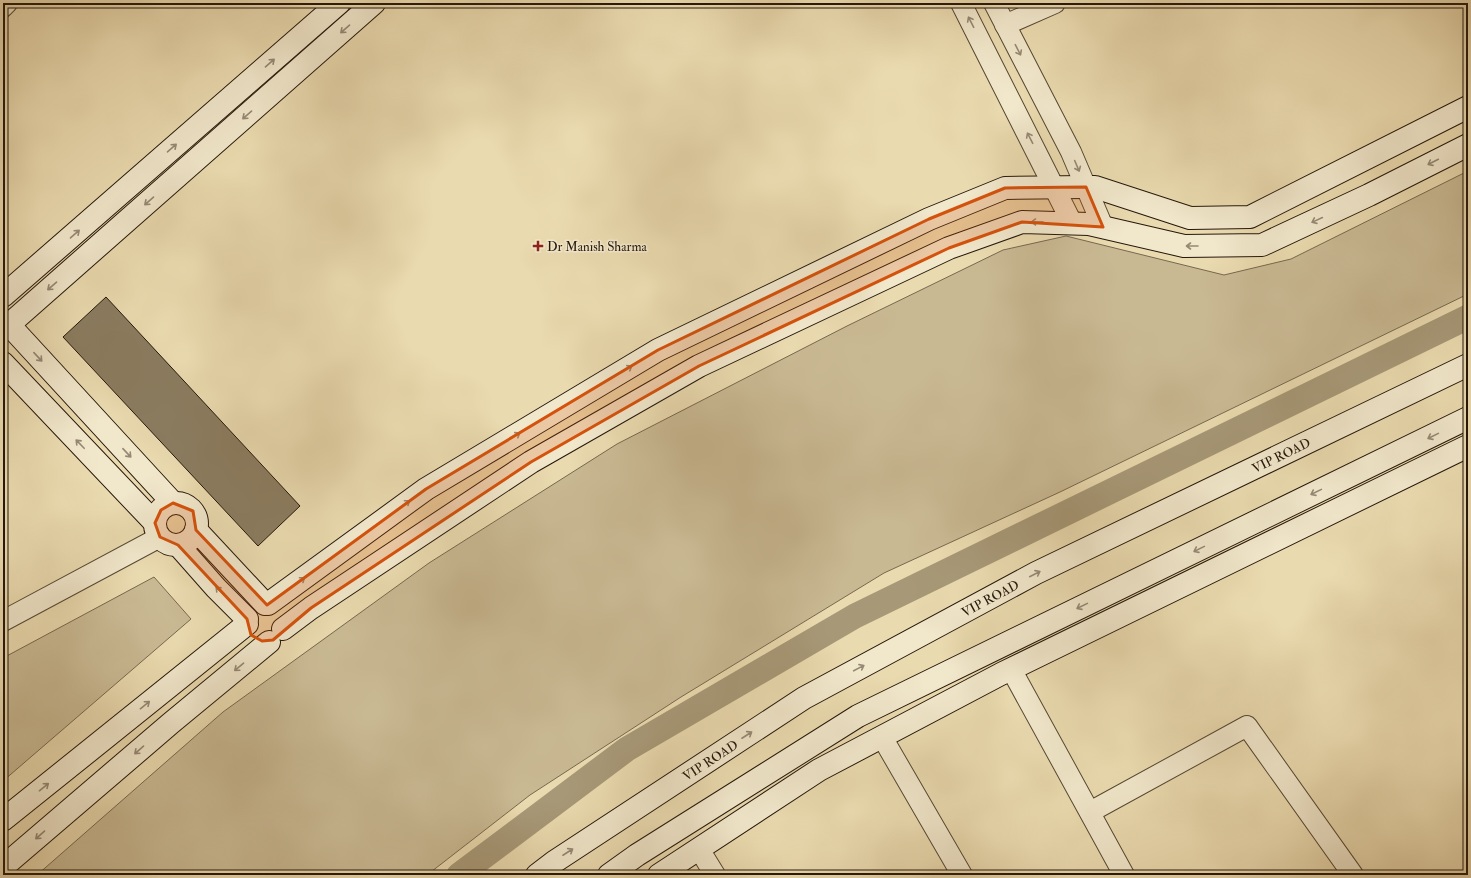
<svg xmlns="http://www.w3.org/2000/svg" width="1471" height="878" viewBox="0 0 1471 878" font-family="'IM FELL Double Pica',serif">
	<rect width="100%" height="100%" fill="#eadaaf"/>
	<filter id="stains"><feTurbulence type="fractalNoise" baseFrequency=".005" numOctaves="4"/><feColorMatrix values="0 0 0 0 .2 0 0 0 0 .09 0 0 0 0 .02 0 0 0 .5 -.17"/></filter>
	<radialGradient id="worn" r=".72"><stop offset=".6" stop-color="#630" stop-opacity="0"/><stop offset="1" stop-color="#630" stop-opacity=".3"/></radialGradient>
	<g fill="#c9b993" stroke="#77684e">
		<polygon points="1468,171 1468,294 1060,492 884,573 681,697 530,795 427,875 37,875 223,712 429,563 617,444 847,326 1003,250 1066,236 1224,275 1291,259"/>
		<polygon points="154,577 191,619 3,781 3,658"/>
	</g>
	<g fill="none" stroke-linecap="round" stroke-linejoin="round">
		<polyline stroke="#a79877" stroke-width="25" points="459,875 627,749 855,616 1468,317"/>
	</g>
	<polygon fill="#8b7c60" stroke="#25170a" points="106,297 300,506 258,546 63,337"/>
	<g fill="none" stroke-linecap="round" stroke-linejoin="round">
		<g stroke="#564833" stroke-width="22">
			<g id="street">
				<polyline points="961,3 1072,223"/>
				<polyline points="994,3 1071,152 1103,227"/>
				<polyline points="3,7 7,3"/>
				<polyline points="1005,25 1055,3"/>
				<polyline points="3,621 160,537"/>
				<polyline points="1011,669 1124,875"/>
				<polyline points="882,737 962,875"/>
				<polyline points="1090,812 1247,726 1353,875"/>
				<polyline points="699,849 715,875"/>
			</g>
		</g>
		<g stroke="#25170a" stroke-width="24">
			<g id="secondary">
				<polyline points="3,296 339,3"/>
				<polyline points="12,322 374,3"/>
				<polyline points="12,328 173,503"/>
				<polyline points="3,363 155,523"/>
				<circle cx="176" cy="524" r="21"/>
				<polyline points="196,530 265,604"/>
				<polyline points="178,545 216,588 247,619"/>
				<polyline points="268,604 426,489 658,350 929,219 1005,188 1086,187 1095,187 1190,218 1250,217 1468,107"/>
				<polyline points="283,629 311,608 531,462 699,366 949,248 1022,222 1089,224 1184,246 1262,245 1369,195 1468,145"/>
				<polyline points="3,820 247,624"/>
				<polyline points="3,867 171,723 269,642"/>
				<polyline points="537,875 554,862 804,698 1036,573 1468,365"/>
				<polyline points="609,875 637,855 858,716 1468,418"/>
				<polyline points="659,875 819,770 1001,674 1468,446"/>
			</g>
		</g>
		<use href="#street" stroke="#f1e7cb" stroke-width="20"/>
		<use href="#secondary" stroke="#f1e7cb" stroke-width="22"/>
	</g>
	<defs><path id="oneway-shaft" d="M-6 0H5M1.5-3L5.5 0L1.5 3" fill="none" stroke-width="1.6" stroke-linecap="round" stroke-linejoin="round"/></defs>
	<g stroke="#958974">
		<use href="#oneway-shaft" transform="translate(971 22) rotate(-117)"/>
		<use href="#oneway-shaft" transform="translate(345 29) rotate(139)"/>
		<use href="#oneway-shaft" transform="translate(1018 50) rotate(63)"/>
		<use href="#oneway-shaft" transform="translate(270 63) rotate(-41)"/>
		<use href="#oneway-shaft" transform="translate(247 115) rotate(139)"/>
		<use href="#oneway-shaft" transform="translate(1030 138) rotate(-117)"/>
		<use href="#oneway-shaft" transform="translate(172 148) rotate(-41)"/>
		<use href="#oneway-shaft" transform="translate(1433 162) rotate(153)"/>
		<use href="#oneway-shaft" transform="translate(1077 166) rotate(67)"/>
		<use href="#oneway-shaft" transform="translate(149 201) rotate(139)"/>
		<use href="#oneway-shaft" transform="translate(1317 220) rotate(155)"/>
		<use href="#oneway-shaft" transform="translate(1037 222) rotate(-179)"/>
		<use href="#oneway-shaft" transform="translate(75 234) rotate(-41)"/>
		<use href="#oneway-shaft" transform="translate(1192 246) rotate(180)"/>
		<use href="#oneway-shaft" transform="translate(52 286) rotate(139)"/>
		<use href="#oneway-shaft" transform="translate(38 357) rotate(47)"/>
		<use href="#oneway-shaft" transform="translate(627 369) rotate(-31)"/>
		<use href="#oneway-shaft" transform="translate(515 436) rotate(-31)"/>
		<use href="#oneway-shaft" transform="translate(1433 436) rotate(154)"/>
		<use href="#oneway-shaft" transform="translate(80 444) rotate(-134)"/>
		<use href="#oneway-shaft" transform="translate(127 453) rotate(47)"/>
		<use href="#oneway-shaft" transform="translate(1316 492) rotate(154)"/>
		<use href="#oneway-shaft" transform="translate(405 504) rotate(-36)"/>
		<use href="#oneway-shaft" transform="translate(1199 549) rotate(154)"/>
		<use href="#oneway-shaft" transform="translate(1035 574) rotate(-27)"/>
		<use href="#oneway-shaft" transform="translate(300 581) rotate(-36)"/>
		<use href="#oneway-shaft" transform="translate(220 591) rotate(-135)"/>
		<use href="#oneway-shaft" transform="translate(1082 606) rotate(154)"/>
		<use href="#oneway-shaft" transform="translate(239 667) rotate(140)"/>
		<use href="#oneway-shaft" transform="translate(859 668) rotate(-28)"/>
		<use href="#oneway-shaft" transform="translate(145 705) rotate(-39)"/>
		<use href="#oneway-shaft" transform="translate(747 735) rotate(-33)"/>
		<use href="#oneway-shaft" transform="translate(139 750) rotate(139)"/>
		<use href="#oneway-shaft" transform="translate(44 787) rotate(-39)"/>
		<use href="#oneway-shaft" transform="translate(40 835) rotate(139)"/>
		<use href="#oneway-shaft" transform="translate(568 852) rotate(-33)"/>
	</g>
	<path fill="#d4520c" fill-opacity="0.2" stroke="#d4520c" stroke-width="3" stroke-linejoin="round" d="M 1086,187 L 1103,227 L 1022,222 L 949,248 L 699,366 L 531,462 L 311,608 L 273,640 L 262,641 L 251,635 L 247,619 L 178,545 L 160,537 L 155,523 L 161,510 L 173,503 L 193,511 L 196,530 L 267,605 L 426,489 L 658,350 L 929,219 L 1005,188 Z"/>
	<path fill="#8f2418" stroke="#f1e7cb" stroke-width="1.5" d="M536 240h4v4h4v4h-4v4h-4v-4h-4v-4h4z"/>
	<g text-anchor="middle" stroke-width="3" stroke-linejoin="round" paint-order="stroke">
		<g font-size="13" fill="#25170a" stroke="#f1e7cb" text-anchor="start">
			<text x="547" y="251">Dr Manish Sharma</text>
		</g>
		<g font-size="13" fill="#25170a" stroke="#f1e7cb">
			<text transform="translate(1281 455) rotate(-26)" y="5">VIP ROAD</text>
			<text transform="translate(990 598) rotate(-28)" y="5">VIP ROAD</text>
			<text transform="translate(710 760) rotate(-33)" y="5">VIP ROAD</text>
		</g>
	</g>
	<rect width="1471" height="878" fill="none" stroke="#eadaaf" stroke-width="16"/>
	<rect x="4" y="4" width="1463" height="870" fill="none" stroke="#25170a" stroke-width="2"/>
	<rect x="8" y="8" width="1455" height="862" fill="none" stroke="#25170a"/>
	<rect width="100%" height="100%" filter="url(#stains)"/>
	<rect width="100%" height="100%" fill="url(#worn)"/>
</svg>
